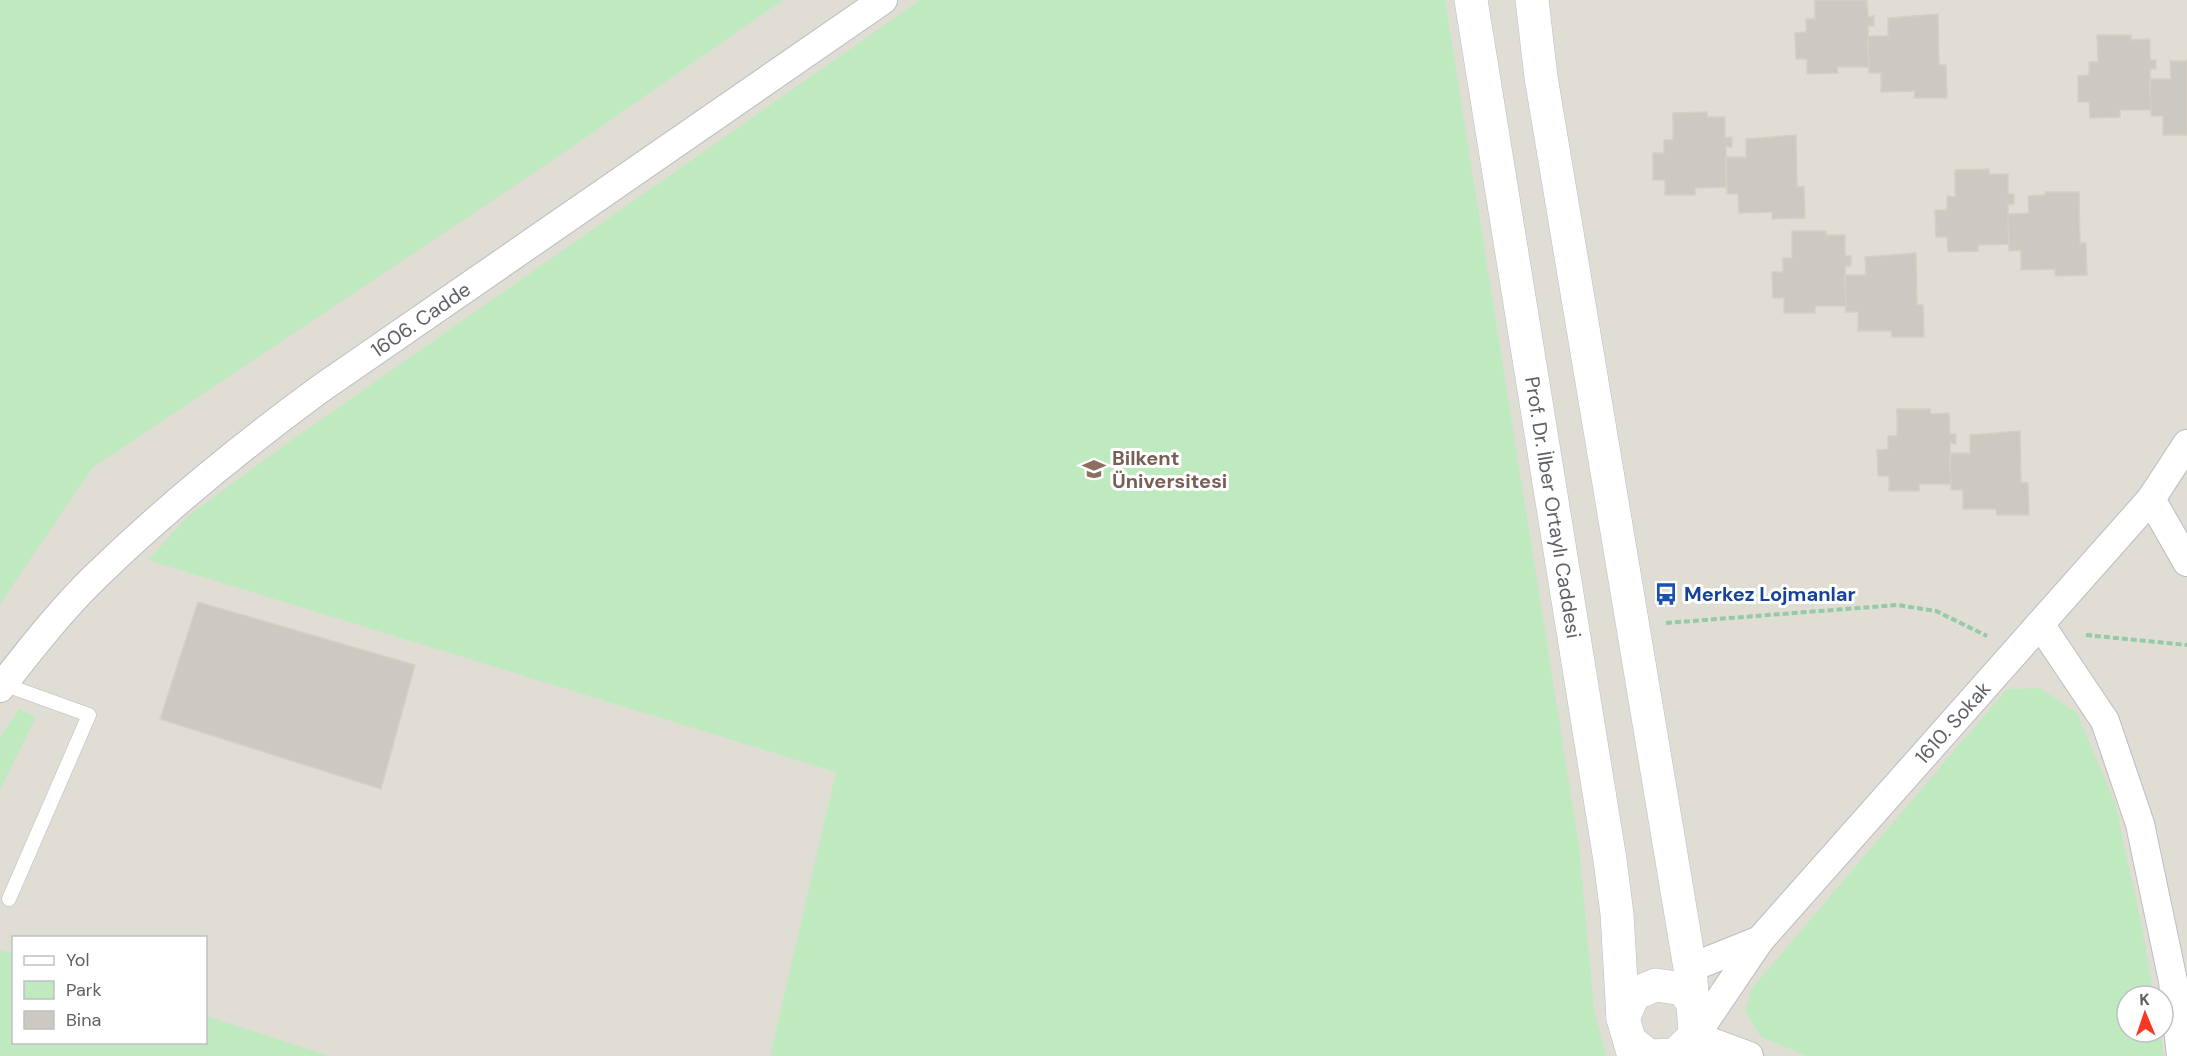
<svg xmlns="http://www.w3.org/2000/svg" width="2187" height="1056" viewBox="0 0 2187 1056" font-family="'DM Sans',sans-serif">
	<rect width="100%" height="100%" fill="#f0eee5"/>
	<path fill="#e0ddd4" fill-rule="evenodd" d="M 0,0 L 2187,0 L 2187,1056 L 0,1056 ZM 14,938 L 206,938 L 206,1042 L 14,1042 ZM 2127,996 L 2163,996 L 2163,1032 L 2127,1032 Z"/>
	<g fill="#bfeac0">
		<polygon points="0,0 783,0 553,160 92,468 0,604"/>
		<polygon points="920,0 1445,0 1579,846 1594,1009 1606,1056 770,1056 836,772 148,560 189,515 285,445"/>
		<polygon points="2040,688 2077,713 2115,803 2142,927 2154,996 2127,996 2127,1032 2160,1032 2164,1056 1807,1056 1761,1037 1745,1011 1752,988 2007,689"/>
		<polygon points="19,709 36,717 0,790 0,737"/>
		<polygon points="0,950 13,954 14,1042 206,1042 206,1016 330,1056 0,1056"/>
	</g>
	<g fill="#ccc8c2" stroke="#d6d0c2" stroke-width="1.5">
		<polygon points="1815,0 1867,0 1868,17 1874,16 1874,26 1868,26 1869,67 1837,67 1838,73 1807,74 1807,59 1796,59 1795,33 1806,32 1806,19 1815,19"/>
		<polygon points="1938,14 1939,65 1946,65 1947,98 1914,98 1915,91 1881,92 1881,73 1869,73 1868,36 1888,36 1888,18"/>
		<polygon points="2097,35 2131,35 2131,40 2150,39 2150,60 2156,60 2156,69 2150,69 2151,110 2120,110 2120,117 2090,118 2089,102 2078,102 2078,76 2089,75 2089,62 2098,62"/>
		<polygon points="2187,58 2187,135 2163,135 2163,116 2151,116 2150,79 2171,79 2170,61 2187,61"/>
		<polygon points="1707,112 1707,117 1725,117 1725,138 1732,137 1732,147 1726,147 1726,187 1695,188 1695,195 1665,195 1665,180 1653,180 1653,153 1664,153 1664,140 1673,140 1673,113"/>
		<polygon points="1796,135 1797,187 1804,186 1805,218 1772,219 1772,212 1739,213 1738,194 1727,194 1726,157 1746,157 1746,139"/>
		<polygon points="1989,169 1989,174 2008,174 2008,194 2014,194 2014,204 2008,204 2009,244 1978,245 1978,251 1948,252 1947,237 1936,237 1935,210 1947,210 1947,196 1955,197 1955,170"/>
		<polygon points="2045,192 2079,192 2080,243 2086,243 2087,275 2055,276 2055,269 2021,270 2021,250 2009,251 2008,214 2029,213 2028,196 2045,195"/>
		<polygon points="1792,231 1826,231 1826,235 1845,235 1845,256 1851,256 1851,266 1845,266 1846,306 1815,306 1815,313 1784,313 1784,298 1773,298 1772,272 1783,272 1783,258 1792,258"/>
		<polygon points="1916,253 1917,305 1923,305 1924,337 1892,337 1891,331 1858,331 1858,312 1846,312 1845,275 1866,275 1865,257"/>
		<polygon points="1897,409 1930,409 1931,414 1949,413 1950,434 1956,434 1956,444 1950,443 1951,484 1919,484 1919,491 1889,491 1889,476 1878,476 1877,450 1888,449 1888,436 1897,436"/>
		<polygon points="2020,431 2021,482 2028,483 2029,515 1997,515 1996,509 1963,509 1963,490 1951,490 1950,453 1970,453 1970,435"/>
		<polygon points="198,602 415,665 381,789 160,719"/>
	</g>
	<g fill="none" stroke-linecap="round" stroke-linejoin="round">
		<g stroke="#b9bdc2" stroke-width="15">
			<polyline id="service" points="3,684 89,715 9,899"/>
		</g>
		<g stroke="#b9bdc2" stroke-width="30">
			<g id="minor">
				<polyline points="2151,499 2187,562"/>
				<polyline points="2040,624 2105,721 2140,824 2173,981 2181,1056"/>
				<path id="s1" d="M 0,688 C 30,650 60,611 95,577 C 166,508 241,447 320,389 L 883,0"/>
				<polyline points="1690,968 1760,940"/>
				<path id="s2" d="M 1749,1056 L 1695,1036 L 1760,940 L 2151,499 L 2187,444"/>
			</g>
		</g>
		<g stroke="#b9bdc2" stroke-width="34">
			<g id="tertiary">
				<path id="s3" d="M 1471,0 L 1610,860 L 1617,914 L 1623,1018 L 1634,1056"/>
				<polyline points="1532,0 1541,77 1690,968 1697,1056"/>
				<polyline points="1623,1018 1634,994 1656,985 1683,989 1695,1006"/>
				<polyline points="1631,1042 1649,1056 1675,1055 1695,1036"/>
			</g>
		</g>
		<g stroke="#96c9a6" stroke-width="4" stroke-dasharray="6 3" stroke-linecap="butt">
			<polyline points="1666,623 1897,605 1936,611 1987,636"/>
			<polyline points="2086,635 2187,645"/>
		</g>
		<use href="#service" stroke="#fff" stroke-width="14"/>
		<use href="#minor" stroke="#fff" stroke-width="28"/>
		<use href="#tertiary" stroke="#fff" stroke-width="33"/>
	</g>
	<defs>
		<g id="university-bare" transform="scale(1.8)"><path d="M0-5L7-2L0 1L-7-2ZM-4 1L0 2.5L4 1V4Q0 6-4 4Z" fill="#8d6e63" stroke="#fff" stroke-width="2.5" paint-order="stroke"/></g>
		<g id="bus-bare" transform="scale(1.8)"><path d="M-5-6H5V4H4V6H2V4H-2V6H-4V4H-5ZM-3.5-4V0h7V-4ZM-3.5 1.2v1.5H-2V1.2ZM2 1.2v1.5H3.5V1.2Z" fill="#1a4fb4" stroke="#fff" stroke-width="2.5" paint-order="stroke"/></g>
	</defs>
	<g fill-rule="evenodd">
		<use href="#university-bare" x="1094" y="469"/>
		<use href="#bus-bare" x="1666" y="594"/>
	</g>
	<g text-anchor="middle" stroke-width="6" stroke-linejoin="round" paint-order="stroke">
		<g font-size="20" fill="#5c6167" stroke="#fff">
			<text dy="7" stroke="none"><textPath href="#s1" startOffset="562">1606. Cadde</textPath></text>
			<text dy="7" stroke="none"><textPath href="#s3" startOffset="514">Prof. Dr. İlber Ortaylı Caddesi</textPath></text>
			<text dy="7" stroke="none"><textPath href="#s2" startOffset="464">1610. Sokak</textPath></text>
		</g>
		<g font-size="20" font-weight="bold" fill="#785e54" stroke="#fff" text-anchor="start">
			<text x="1112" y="465">Bilkent<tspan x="1112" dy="23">Üniversitesi</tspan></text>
		</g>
		<g font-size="20" font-weight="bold" fill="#164399" stroke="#fff" text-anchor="start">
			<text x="1684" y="601">Merkez Lojmanlar</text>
		</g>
	</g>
	<rect x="12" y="936" width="195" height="108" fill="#ffffff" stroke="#bec0c2" stroke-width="1.5"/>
	<rect x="24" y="956" width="30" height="9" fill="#ffffff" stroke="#bec0c2" stroke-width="1.5"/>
	<text x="66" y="966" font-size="18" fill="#5c6167">Yol</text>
	<rect x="24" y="981" width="30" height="18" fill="#bfeac0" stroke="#bec0c2" stroke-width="1.5"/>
	<text x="66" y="996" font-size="18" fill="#5c6167">Park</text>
	<rect x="24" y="1011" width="30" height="18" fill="#ccc8c2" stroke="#bec0c2" stroke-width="1.5"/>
	<text x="66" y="1026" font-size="18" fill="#5c6167">Bina</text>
	<g transform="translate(2145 1014) rotate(358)"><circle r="28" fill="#ffffff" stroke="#bec0c2" stroke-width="1.5"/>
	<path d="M0-4.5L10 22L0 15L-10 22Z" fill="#fa3722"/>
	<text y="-9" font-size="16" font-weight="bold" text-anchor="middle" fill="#5c6167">K</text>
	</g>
</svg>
